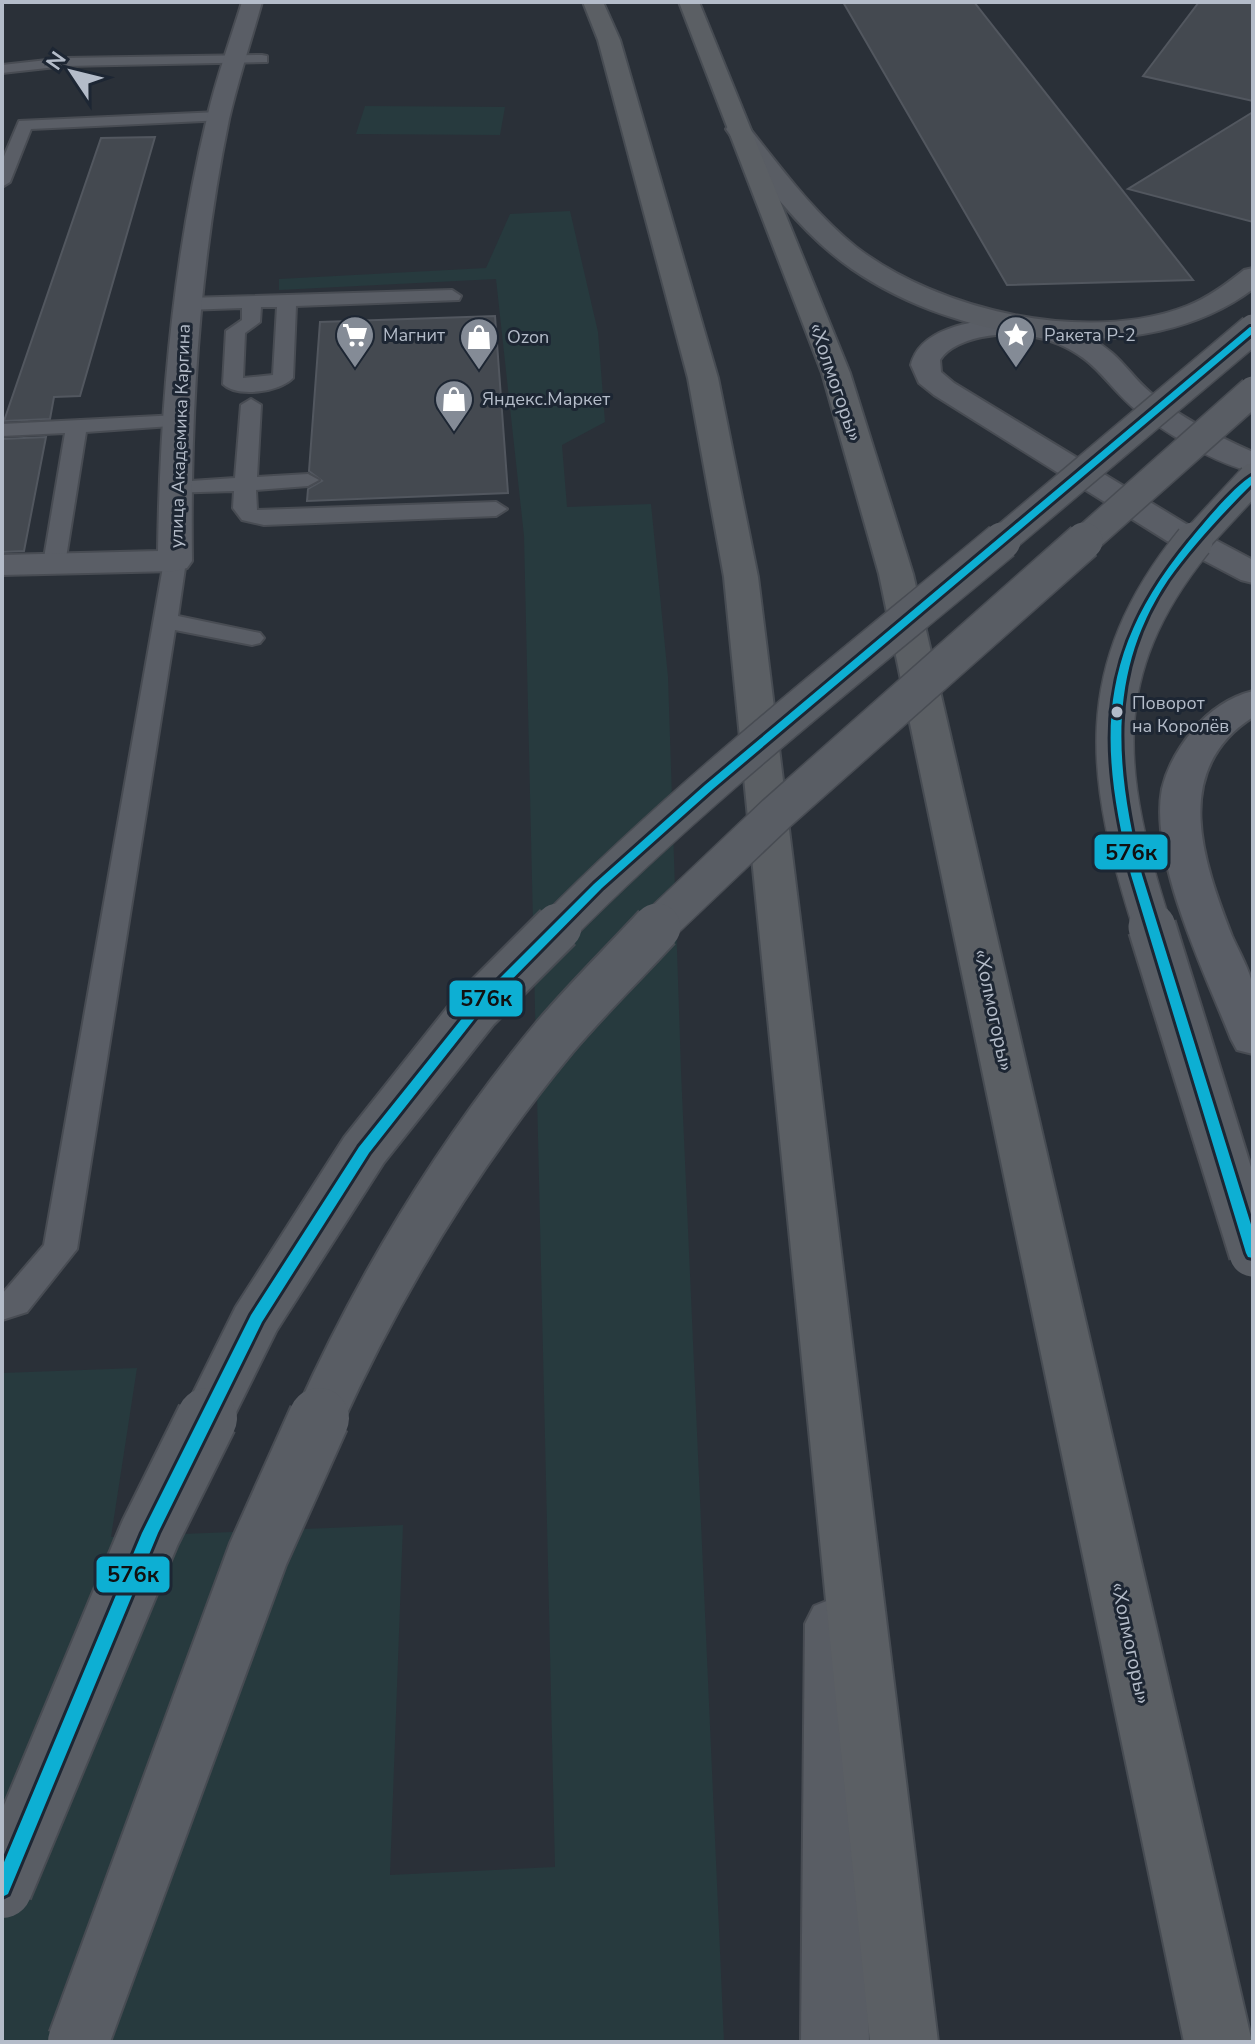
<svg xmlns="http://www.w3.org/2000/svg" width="1255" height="2044" viewBox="0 0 1255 2044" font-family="'Nunito Sans',sans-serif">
	<rect width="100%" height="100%" fill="#2a3038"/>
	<g fill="#273a3e">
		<polygon points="365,106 505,107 500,135 356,134"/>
		<polygon points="570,211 598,332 605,422 562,445 567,507 651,504 668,677 681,1071 724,2042 2,2042 2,1373 137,1368 111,1537 403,1525 390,1875 555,1867 524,536 496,279 279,290 279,279 486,268 510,214"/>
	</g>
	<g fill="#444950" stroke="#52575f" stroke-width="2">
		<polygon points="843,2 974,2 1193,280 1007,285"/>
		<polygon points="1199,2 1253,2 1253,101 1143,76"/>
		<polygon points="1253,112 1253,222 1128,189"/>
		<polygon points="155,137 80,396 54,397 50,419 4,421 101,138"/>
		<polygon points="495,316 508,493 307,501 308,489 322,481 309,471 320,322"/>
		<polygon points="46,437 24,551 2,552 2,439"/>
	</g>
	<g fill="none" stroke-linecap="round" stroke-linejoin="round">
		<g stroke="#484c53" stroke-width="4">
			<g id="service">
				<polygon points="262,55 267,56 267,62 65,66 2,73 2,65 65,58"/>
				<polygon points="219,112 227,117 225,120 31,129 10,182 2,187 2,161 19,121"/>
				<path d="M 452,290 L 461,296 L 459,300 L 296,306 L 293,378 C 280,392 237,398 223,384 L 226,331 L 242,320 L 242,308 L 186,310 L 177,304 L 186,298 ZM 261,307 L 277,307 L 273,375 L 243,378 L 245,333 L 260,322 Z"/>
				<polygon points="251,399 261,405 257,477 308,474 319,480 308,486 256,490 257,510 496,502 507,509 496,516 264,525 242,520 233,508 234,491 168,493 165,488 176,482 235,478 241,405"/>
				<polygon points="178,415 185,417 188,421 185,425 86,432 65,564 62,569 46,569 43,564 65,433 2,436 2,424"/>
				<polygon points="175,554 183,556 186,561 178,616 260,633 264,638 260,643 252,645 175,630 77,1249 27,1312 2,1320 2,1294 44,1245 164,561 167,556"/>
			</g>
		</g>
		<g stroke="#484c53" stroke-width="4">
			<g id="minor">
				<path d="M 242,2 L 262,2 C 251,41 238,80 229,119 C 199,265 190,413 192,561 L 187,568 L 175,571 L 2,575 L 2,555 L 158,551 C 160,406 173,260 207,118 C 216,79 230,41 242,2 Z"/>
				<path d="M 1002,318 C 1041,317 1081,327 1112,353 C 1126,365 1136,381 1151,393 C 1181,418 1217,436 1253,452 L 1253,472 C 1215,463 1176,439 1144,416 C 1125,403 1112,385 1096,369 C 1066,339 1023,329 982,337 C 967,340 948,347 940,360 L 941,372 L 954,383 L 1191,527 L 1253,560 L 1253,583 L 1241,580 L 1167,541 L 934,395 L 919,383 L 911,365 C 920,328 970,322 1002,318 Z"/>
				<path d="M 1253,691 L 1253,717 C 1170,770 1203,861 1232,936 C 1239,952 1250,970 1253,987 C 1255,1008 1253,1033 1253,1054 L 1237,1050 L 1231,1039 C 1205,973 1149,860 1162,789 C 1167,767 1179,747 1193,730 C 1209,711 1229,697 1253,691 Z"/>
			</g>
		</g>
		<g stroke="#484c53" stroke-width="4">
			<g id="secondary">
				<path d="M 738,122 L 746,124 C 780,166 813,213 856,247 C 939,311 1087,345 1187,306 C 1208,298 1226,284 1244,270 L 1253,268 L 1253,289 C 1144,371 959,343 852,269 C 801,234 761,179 726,129 L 730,124 Z"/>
				<polygon points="834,1598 854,1606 863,1624 869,2042 801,2042 805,1624 814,1606"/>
			</g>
		</g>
		<g stroke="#474c53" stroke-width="4">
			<g id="trunk">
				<polygon points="583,2 603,2 620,40 718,378 758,577 938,2042 870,2042 724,577 688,378 598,40"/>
				<polygon points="679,2 699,2 850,373 913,574 1252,2042 1184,2042 879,574 822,373"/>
			</g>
		</g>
		<use href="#service" fill="#5a5e66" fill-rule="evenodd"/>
		<use href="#minor" fill="#5a5e66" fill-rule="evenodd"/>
		<use href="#secondary" fill="#595d64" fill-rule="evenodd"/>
		<use href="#trunk" fill="#5b5f64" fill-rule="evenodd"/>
		<g stroke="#484c53" stroke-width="32" stroke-linecap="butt">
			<g id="secondary-bridge-far3">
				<polyline points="999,543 1253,329"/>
				<polyline points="1082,543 1253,391"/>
				<polyline points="1193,543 1253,478"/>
			</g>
		</g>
		<g stroke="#484c53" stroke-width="40" stroke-linecap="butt">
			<g id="secondary-bridge-far2">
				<path d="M 556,929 C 694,789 851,667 1002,541"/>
				<polyline points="655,929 776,814 1084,541"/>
				<path d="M 1153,929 C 1104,777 1088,672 1194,541"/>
			</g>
		</g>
		<g stroke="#484c53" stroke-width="51" stroke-linecap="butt">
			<g id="secondary-bridge-far1">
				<polyline points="1152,927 1253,1253"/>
				<polyline points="206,1420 256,1319 364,1150 476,1009 558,927"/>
				<path d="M 318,1420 C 380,1283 458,1154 554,1038 C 586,1000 623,964 657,927"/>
			</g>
		</g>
		<g stroke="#484c53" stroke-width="64" stroke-linecap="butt">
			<g id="secondary-bridge">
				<polyline points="2,1888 150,1533 207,1418"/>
				<polyline points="78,2042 258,1554 319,1418"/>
			</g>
		</g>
		<use href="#secondary-bridge-far3" stroke="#595d64" stroke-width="29"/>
		<use href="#secondary-bridge-far2" stroke="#595d64" stroke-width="37"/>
		<use href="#secondary-bridge-far1" stroke="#595d64" stroke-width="47"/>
		<use href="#secondary-bridge" stroke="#595d64" stroke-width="60"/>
		<g stroke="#1d2633" stroke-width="6">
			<g id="bus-1">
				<polygon points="1250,327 1253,327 1253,333 713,789 602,888 480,1012 369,1153 262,1322 158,1533 8,1894 2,1897 2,1867 142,1533 251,1315 359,1147 472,1006 594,884 705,785"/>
				<path d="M 1253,475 L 1253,483 C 1223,513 1193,545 1168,580 C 1105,674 1116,771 1142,875 L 1253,1231 L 1253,1258 L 1248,1257 L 1246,1253 L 1131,875 C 1098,740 1097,653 1189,541 C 1204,523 1234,486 1253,475 Z"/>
			</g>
		</g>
		<use href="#bus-1" fill="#0dafd3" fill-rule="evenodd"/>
	</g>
	<defs>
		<g id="supermarket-pin" transform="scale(2)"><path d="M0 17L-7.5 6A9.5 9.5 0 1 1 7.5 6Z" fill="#848b96" stroke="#1d2633"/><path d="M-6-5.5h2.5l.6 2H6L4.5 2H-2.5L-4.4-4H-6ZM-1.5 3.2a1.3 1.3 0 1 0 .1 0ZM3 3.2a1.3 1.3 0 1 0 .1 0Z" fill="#fff"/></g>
		<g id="sight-pin" transform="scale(2)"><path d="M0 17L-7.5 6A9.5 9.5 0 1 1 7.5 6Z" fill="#848b96" stroke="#1d2633"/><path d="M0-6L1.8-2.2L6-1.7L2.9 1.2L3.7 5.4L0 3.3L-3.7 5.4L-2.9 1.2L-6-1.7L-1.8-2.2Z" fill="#fff"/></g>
		<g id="shop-pin" transform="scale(2)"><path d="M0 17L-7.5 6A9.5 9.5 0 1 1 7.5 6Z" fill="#848b96" stroke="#1d2633"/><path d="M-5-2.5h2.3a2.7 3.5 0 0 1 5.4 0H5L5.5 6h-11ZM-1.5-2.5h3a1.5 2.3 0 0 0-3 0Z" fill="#fff"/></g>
	</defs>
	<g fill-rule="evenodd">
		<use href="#supermarket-pin" x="355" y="335"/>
		<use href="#sight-pin" x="1016" y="335"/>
		<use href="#shop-pin" x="479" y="337"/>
		<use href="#shop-pin" x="454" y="399"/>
	</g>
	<circle fill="#b4bcc9" stroke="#1d2633" stroke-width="3" cx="1117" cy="712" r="7"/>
	<g text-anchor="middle" stroke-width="6" stroke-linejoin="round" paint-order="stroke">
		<g font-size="18" fill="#b4bcc9" stroke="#1d2633" text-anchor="start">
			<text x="383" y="341">Магнит</text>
			<text x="1044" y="341">Ракета Р-2</text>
			<text x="507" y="343">Ozon</text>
			<text x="482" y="405">Яндекс.Маркет</text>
		</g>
		<g font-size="18" fill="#b4bcc9" stroke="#1d2633">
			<text transform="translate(180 436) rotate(-88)" y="6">улица Академика Каргина</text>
		</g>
		<g font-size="18" fill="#b4bcc9" stroke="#1d2633" text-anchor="start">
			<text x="1132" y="709">Поворот<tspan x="1132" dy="23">на Королёв</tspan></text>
		</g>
		<g font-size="20" fill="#b4bcc9" stroke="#1d2633">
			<text transform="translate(836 382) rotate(71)" y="7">«Холмогоры»</text>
			<text transform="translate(994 1010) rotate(78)" y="7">«Холмогоры»</text>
			<text transform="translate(1131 1643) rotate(78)" y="7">«Холмогоры»</text>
		</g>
	</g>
	<g stroke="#1d2633" stroke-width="3">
		<rect x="1093" y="833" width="76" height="38" rx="8" fill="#0dafd3"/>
		<rect x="448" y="979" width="76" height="39" rx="8" fill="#0dafd3"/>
		<rect x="95" y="1555" width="76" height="39" rx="8" fill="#0dafd3"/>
	</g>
	<g font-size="22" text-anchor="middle" font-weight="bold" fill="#111">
		<text x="1131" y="860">576к</text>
		<text x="486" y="1006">576к</text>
		<text x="133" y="1582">576к</text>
	</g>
	<rect width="1255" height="2044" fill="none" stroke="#b4bcc9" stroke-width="8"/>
	<g transform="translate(72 72) rotate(305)" stroke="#1d2633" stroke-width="6" paint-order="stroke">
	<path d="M0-6L14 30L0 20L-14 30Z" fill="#b4bcc9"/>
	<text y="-12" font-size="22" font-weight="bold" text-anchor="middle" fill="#b4bcc9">N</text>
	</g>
</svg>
